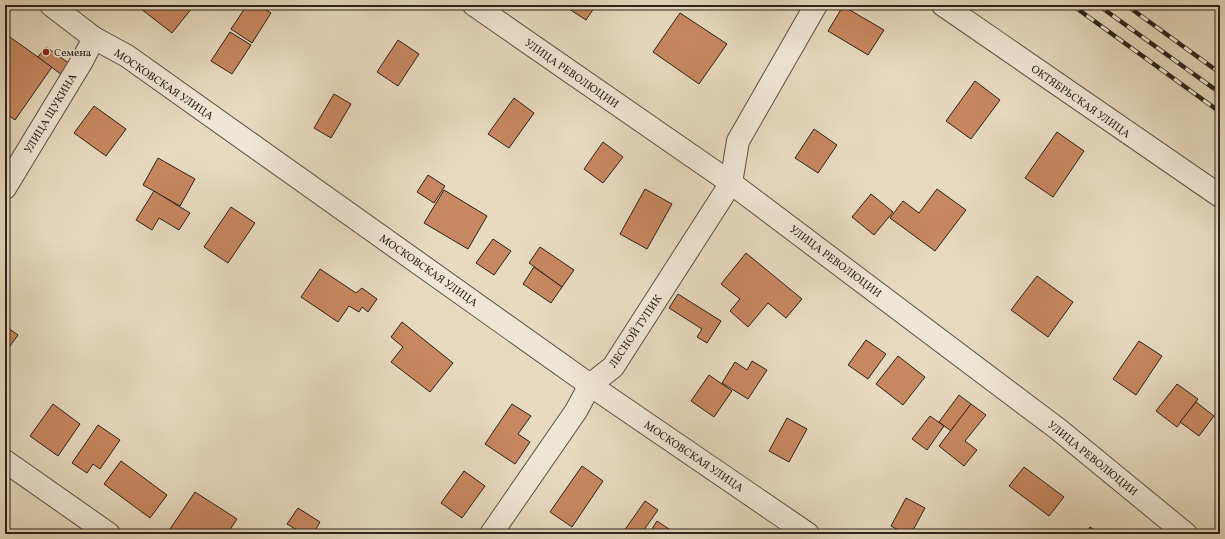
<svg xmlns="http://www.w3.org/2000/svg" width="1225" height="539" viewBox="0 0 1225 539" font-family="Vollkorn,serif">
	<rect width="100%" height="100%" fill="#e7dabf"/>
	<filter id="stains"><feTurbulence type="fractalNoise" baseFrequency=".005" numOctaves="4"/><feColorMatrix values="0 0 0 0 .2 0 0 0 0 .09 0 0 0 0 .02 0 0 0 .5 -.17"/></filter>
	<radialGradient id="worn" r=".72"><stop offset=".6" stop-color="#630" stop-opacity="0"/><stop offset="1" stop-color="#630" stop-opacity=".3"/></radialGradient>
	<g fill="#c78760" stroke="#2c221a">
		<polygon points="136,5 189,5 192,8 172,33"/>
		<polygon points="247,5 258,5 271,13 252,43 231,29"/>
		<polygon points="563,5 596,5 586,20"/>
		<polygon points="843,6 884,30 868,55 828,31"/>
		<polygon points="680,13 727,44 699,84 653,52"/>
		<polygon points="230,32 251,45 232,74 211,61"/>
		<polygon points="7,35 52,67 15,120 5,113 5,38"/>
		<polygon points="398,40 419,54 398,86 377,72"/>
		<polygon points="46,47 70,64 62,75 38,57"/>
		<polygon points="975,81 1000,100 971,139 946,121"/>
		<polygon points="334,94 351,104 331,138 314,128"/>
		<polygon points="514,98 534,113 509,148 488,134"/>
		<polygon points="94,106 126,129 106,156 74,133"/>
		<polygon points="814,129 837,145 818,173 795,158"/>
		<polygon points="1057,132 1084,151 1053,197 1025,178"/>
		<polygon points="603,142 623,157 603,183 584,169"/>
		<polygon points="158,158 195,179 180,206 143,185"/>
		<polygon points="428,175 445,186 434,203 417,192"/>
		<polygon points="645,189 672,204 647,249 620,234"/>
		<polygon points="937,189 966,210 935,251 890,218 903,201 919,213"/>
		<polygon points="444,190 487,216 468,249 424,223"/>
		<polygon points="154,191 190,213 179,230 159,218 152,230 136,220"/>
		<polygon points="871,194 893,212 874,235 852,217"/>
		<polygon points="231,207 255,223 228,263 204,247"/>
		<polygon points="493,239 511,251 494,275 476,263"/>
		<polygon points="540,247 574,270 562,287 529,263"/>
		<polygon points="746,253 802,299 786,318 768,303 748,327 730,311 740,299 721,284"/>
		<polygon points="534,267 562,287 551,303 523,284"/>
		<polygon points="320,269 356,293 362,288 377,299 368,312 362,307 359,312 349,306 338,322 301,297"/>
		<polygon points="1037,276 1073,302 1048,337 1011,310"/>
		<polygon points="678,294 721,321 707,343 697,337 702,329 669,308"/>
		<polygon points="402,322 453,363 430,392 391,362 403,347 391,337"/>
		<polygon points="5,326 18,335 5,353"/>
		<polygon points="866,340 886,354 868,379 848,365"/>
		<polygon points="1139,341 1162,356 1136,395 1113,379"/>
		<polygon points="898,356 925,377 903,405 876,384"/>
		<polygon points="752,361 767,370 748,399 722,383 735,362 747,370"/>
		<polygon points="709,375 732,391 714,417 691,401"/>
		<polygon points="1177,384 1198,399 1177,427 1156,411"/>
		<polygon points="959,395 971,404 951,431 939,422"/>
		<polygon points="1196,402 1214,416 1199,436 1180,422"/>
		<polygon points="53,404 80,424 58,456 30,436"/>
		<polygon points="512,404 531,416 518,434 530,442 515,464 485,444"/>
		<polygon points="971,404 986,415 965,441 977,450 964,466 939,446"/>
		<polygon points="930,416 944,426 927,450 912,439"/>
		<polygon points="787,418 807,429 789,462 769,451"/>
		<polygon points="98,425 120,440 100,469 93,464 87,473 72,463"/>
		<polygon points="121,461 167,495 150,518 104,484"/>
		<polygon points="582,466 603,481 572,527 550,512"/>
		<polygon points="1024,467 1064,497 1049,516 1009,486"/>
		<polygon points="464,471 485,486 462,518 441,503"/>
		<polygon points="195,492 237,519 227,534 172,534 168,532"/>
		<polygon points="906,498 925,508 911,534 906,534 891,526"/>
		<polygon points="645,501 658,510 641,534 628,534 624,531"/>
		<polygon points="298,508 320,522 313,534 299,534 300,532 287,524"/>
		<polygon points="657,521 675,533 675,534 649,534"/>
		<polygon points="1090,527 1101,534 1085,534"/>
	</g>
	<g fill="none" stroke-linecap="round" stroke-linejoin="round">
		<g stroke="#5b5043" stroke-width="24">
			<g id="minor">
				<polyline points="474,5 731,183 1058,429 1186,534"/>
				<polyline points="943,5 1220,196"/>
				<polyline points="5,461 109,534"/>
				<polyline points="491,534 576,411 590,385 613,367 731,183 738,141 816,5"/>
			</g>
		</g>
		<g stroke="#5b5043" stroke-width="24">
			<g id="tertiary">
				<polyline points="51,5 94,38 127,56 590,385 808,534"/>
				<polyline points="5,188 82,61 94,38"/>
			</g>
		</g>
		<use href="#minor" stroke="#efe7d5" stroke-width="22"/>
		<use href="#tertiary" stroke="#efe7d5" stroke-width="22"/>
		<g stroke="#2c221a" stroke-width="4.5">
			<g id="rail">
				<polyline points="1072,5 1220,112"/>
				<polyline points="1098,5 1220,93"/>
				<polyline points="1126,5 1220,73"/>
			</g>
		</g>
		<use href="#rail" stroke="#efe7d5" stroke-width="3" stroke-dasharray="9" stroke-linecap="butt"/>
	</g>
	<circle fill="#8f2418" stroke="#efe7d5" stroke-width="1.5" cx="46" cy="52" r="4"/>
	<g text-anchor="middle" stroke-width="3.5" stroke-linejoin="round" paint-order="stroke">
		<g font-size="11" fill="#2c221a" stroke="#efe7d5" text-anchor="start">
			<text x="54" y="56">Семена</text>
		</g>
		<g font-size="11" fill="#2c221a" stroke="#efe7d5">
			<text transform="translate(572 73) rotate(35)" y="4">УЛИЦА РЕВОЛЮЦИИ</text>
			<text transform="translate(164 84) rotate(34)" y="4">МОСКОВСКАЯ УЛИЦА</text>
			<text transform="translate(1081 101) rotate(35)" y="4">ОКТЯБРЬСКАЯ УЛИЦА</text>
			<text transform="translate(50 113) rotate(-59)" y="4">УЛИЦА ЩУКИНА</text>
			<text transform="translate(836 261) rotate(37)" y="4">УЛИЦА РЕВОЛЮЦИИ</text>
			<text transform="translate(429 270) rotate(35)" y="4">МОСКОВСКАЯ УЛИЦА</text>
			<text transform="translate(635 331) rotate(-56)" y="4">ЛЕСНОЙ ТУПИК</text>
			<text transform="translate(694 456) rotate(34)" y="4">МОСКОВСКАЯ УЛИЦА</text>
			<text transform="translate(1093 458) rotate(39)" y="4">УЛИЦА РЕВОЛЮЦИИ</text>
		</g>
	</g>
	<rect width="1225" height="539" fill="none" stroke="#e7dabf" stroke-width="20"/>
	<rect x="6" y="6" width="1213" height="527" fill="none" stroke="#2c221a" stroke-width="2"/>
	<rect x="10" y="10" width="1205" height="519" fill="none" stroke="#2c221a"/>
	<rect width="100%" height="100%" filter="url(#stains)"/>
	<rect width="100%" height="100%" fill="url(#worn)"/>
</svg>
